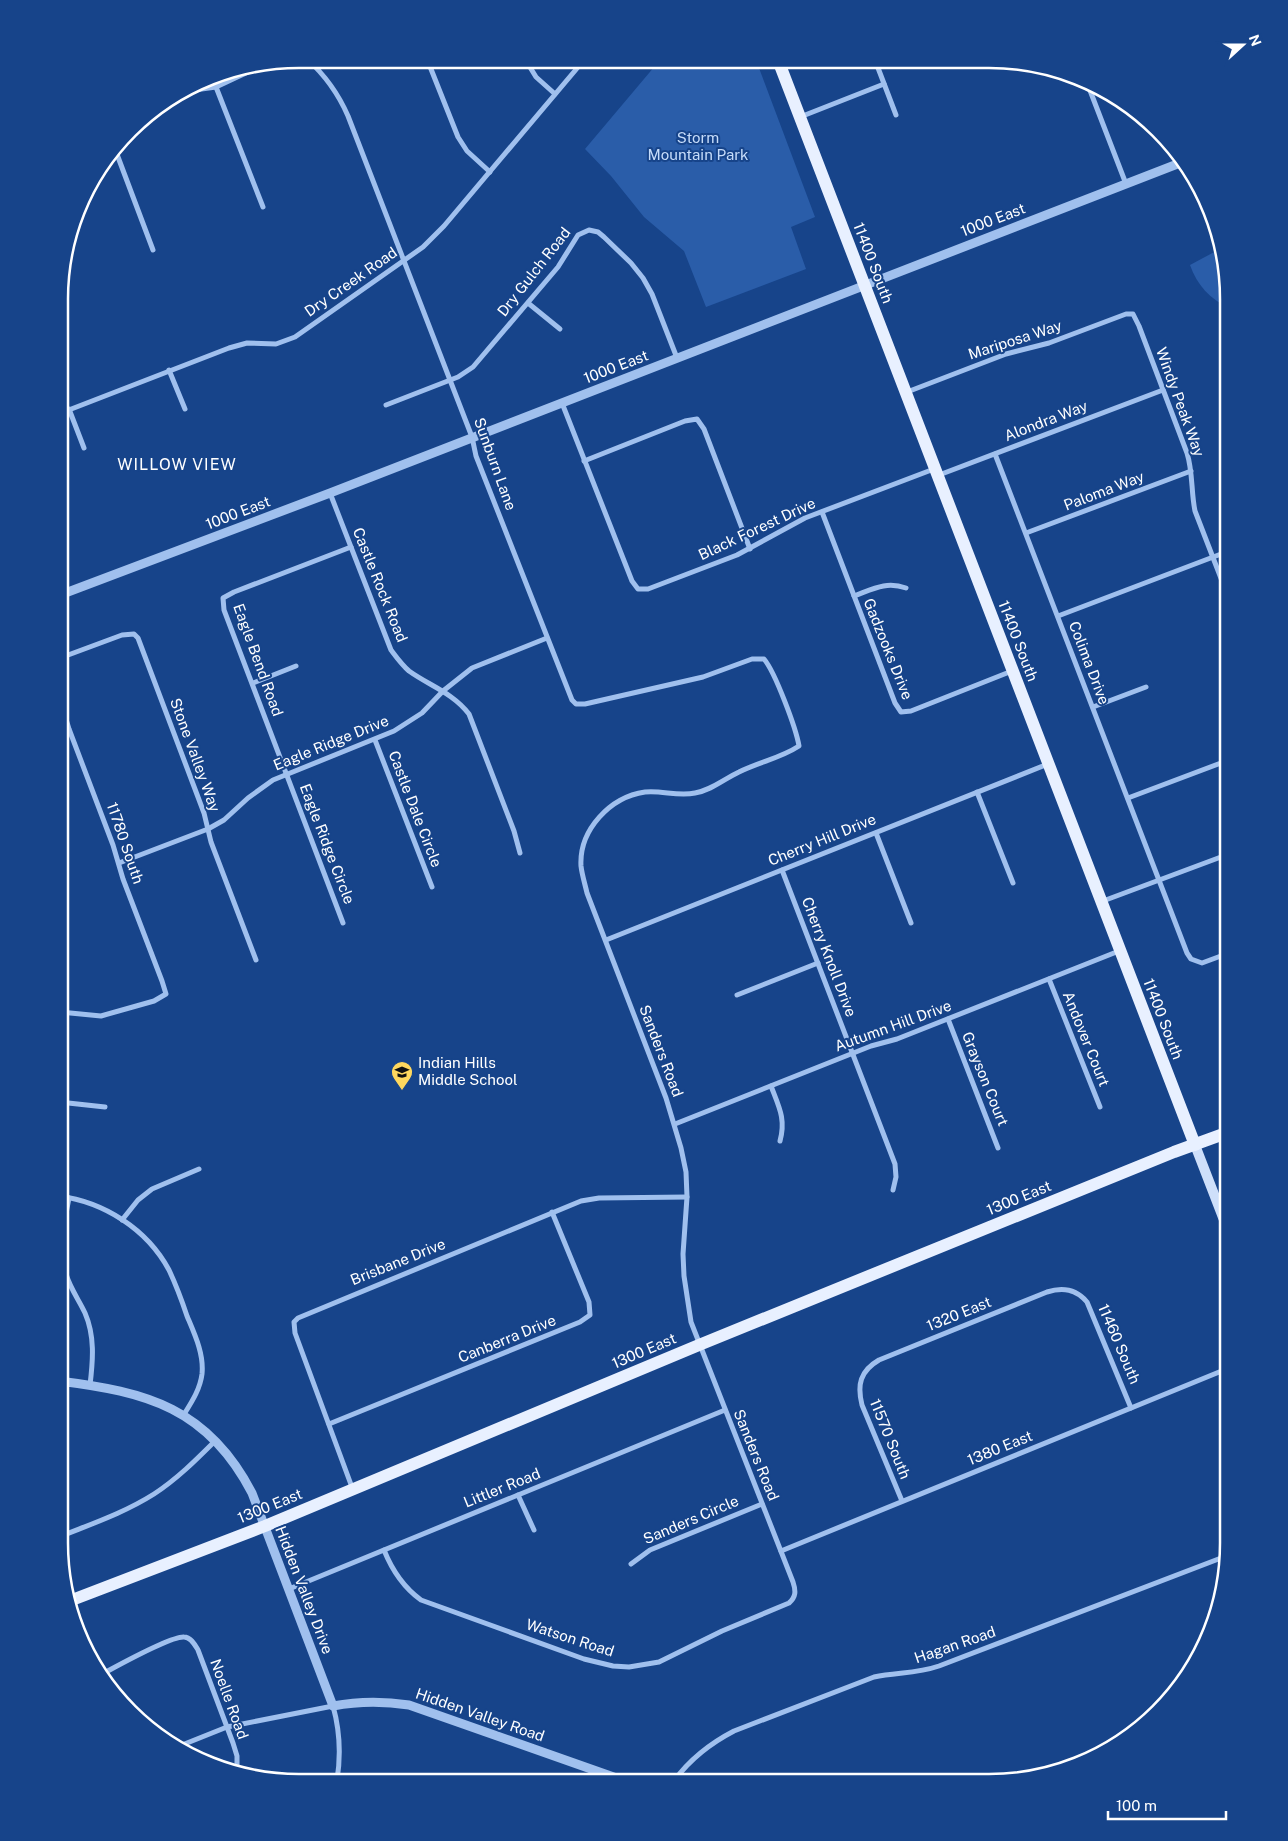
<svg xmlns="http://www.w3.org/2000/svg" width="1288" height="1841" viewBox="0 0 1288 1841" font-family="'Public Sans',sans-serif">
	<rect width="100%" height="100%" fill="#17448a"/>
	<g fill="#2a5da9">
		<polygon points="660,60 756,60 815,217 791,227 806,269 706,307 684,251 644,217 611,176 585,149"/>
		<path d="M 1218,250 L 1229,298 L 1229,308 C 1210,299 1197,285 1190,265 Z"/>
	</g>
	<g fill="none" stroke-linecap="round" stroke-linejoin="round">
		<g stroke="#a0c0ee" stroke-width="5">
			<path d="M 307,59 C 326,76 338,93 348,116 L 472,437 L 476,456 L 572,700 L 576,704 L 585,704 L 703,677 L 752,659 L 764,659 C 775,672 796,728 799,746 C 781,758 759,762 739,772 C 724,779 712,790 695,793 C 678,797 662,790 645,792 C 610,797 579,830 581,866 C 582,875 585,884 587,893 L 666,1098 L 681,1148 L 686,1172 L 687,1197 L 683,1254 L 684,1276 L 691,1322 L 793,1582 C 796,1591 796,1597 789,1603 L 722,1631 L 659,1662 L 629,1667 L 613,1666 L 584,1659 L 421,1600 C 403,1587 392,1570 384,1550"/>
			<polyline points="427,59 458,137 467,151 490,172"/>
			<polyline points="525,59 536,77 555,94"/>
			<polyline points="875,60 896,115"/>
			<polyline points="318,69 327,59"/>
			<polyline points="1086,80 1126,184"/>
			<polyline points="216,87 263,207"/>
			<polyline points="187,91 216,87 265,64"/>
			<polyline points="800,117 884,84"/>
			<polyline points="115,149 153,250"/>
			<polyline points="528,303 560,329"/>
			<polyline points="169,370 185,409"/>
			<path d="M 907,392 L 1006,354 L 1049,343 L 1126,314 L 1133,314 L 1139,326 L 1187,453 C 1193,472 1191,492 1195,511 L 1229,599"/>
			<polyline points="562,403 632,581 638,589 648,589 737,555 805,518 934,469"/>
			<polyline points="386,405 458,377 473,367 558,267 578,235 589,230 598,232 604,237 631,263 643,278 652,294 677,358"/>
			<polyline points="69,409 84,448"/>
			<polyline points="61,413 229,348 247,343 276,344 295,337 423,247 444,226 584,60"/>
			<polyline points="995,454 1187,953 1191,959 1202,963 1229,953"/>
			<polyline points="584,461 685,421 697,419 704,429 750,549"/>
			<polyline points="939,475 1163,390"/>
			<path d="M 330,493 L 391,650 C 397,658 402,665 409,671 C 430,686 453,693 469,714 L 514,831 L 520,853"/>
			<polyline points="822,512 895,703 901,712 911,711 1012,671"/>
			<polyline points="1026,533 1191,471"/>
			<path d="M 854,596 C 873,589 886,581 906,588"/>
			<polyline points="1058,616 1229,551"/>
			<polyline points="60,658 122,635 134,634 138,638 204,813 211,842 256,960"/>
			<polyline points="253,683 296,666"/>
			<polyline points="1093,707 1146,687"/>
			<polyline points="375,740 432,887"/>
			<polyline points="977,792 1013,883"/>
			<polyline points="1128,798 1229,760"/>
			<polyline points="876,833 911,923"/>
			<polyline points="119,863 208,829 224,820 248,798 273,780 394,731 422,713 443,691 472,668 547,638"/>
			<polyline points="782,870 895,1164 896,1177 893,1190"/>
			<polyline points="1103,901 1229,854"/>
			<polyline points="343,923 224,610 223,598 234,592 351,547"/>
			<polyline points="606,940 1048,764"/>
			<polyline points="1049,979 1100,1107"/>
			<polyline points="737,995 818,963"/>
			<polyline points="60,1012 101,1016 154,1001 166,994 162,981 123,879 113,845 69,729 60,700"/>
			<polyline points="948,1019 998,1148"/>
			<path d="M 771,1086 C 779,1107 786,1119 780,1141"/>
			<polyline points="59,1102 105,1107"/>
			<polyline points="675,1124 871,1046 897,1039 1119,951"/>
			<path d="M 59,1196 C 104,1202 147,1229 169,1270 C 176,1285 182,1301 187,1316 C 195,1335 204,1354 202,1374 C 200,1390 191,1403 183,1416"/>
			<path d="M 69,1198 C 64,1223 59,1248 66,1274 C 70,1288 79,1300 85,1313 C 95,1336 93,1360 90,1385"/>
			<polyline points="122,1220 138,1200 152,1189 199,1169"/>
			<polyline points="329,1424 580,1322 590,1315 589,1302 552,1212"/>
			<polyline points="353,1490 295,1333 294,1322 298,1318 581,1201 599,1198 687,1197"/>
			<polyline points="518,1495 534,1530"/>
			<path d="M 902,1501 L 862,1405 C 857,1385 860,1371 879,1360 L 1047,1292 C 1063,1287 1076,1289 1087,1302 L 1131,1408"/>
			<path d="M 59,1537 C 91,1524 124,1513 154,1494 C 177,1479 196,1460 215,1441"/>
			<polyline points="781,1551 1229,1368"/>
			<polyline points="631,1564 650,1550 762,1504"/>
			<polyline points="289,1589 725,1410"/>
			<path d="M 104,1673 C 117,1666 171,1636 184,1637 C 191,1637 195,1645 198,1650 L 233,1743 L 237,1756 L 237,1772"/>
			<path d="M 177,1747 L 227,1727 L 333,1706 C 340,1731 341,1755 337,1780"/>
			<polyline points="1083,1758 1084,1760"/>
			<path d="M 674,1781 C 690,1759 709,1744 734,1731 L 874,1677 C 897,1672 916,1674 939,1666 L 1229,1555"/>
			<polyline points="856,1782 868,1777"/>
		</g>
		<g stroke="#a0c0ee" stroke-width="9">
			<polyline points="60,595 330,493 1180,163"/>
			<path d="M 59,1381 C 147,1392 208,1408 252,1493 L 333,1706 C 359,1701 383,1701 409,1705 L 625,1781"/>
		</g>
		<polyline stroke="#cedffa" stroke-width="10" points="1195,1145 1229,1233"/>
		<g stroke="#e8f0ff" stroke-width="12">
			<polyline points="778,60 1195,1145"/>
			<polyline points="72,1600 265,1526 699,1345 1174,1152 1229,1132"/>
		</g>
	</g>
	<defs>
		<g id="school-pin" transform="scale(1.125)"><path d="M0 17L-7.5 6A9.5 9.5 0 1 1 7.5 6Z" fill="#ffd85e" stroke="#17448a"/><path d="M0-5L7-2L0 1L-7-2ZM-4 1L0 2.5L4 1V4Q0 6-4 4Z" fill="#111"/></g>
	</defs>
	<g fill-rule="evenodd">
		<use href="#school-pin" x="402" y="1072"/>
	</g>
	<g text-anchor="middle" stroke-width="4" stroke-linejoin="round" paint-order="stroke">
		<g font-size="15" fill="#c6dcfa" stroke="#17448a">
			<text x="698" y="143">Storm<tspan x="698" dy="17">Mountain Park</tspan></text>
		</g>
		<g font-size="15" fill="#fff" stroke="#17448a">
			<text transform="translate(993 220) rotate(-21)" y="5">1000 East</text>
			<text transform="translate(873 263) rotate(69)" y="5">11400 South</text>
			<text transform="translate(534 272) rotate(-52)" y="5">Dry Gulch Road</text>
			<text transform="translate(351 282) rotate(-35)" y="5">Dry Creek Road</text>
			<text transform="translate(1015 340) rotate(-18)" y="5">Mariposa Way</text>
			<text transform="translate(616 367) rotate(-21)" y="5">1000 East</text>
			<text transform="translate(1180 402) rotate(70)" y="5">Windy Peak Way</text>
			<text transform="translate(1046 421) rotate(-21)" y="5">Alondra Way</text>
			<text transform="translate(495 464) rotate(70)" y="5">Sunburn Lane</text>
			<text transform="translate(1104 491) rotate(-21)" y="5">Paloma Way</text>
			<text transform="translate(238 513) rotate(-21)" y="5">1000 East</text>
			<text transform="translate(757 529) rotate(-25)" y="5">Black Forest Drive</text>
			<text transform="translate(380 585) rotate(68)" y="5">Castle Rock Road</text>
			<text transform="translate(1018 641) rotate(69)" y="5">11400 South</text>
			<text transform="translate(888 649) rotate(68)" y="5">Gadzooks Drive</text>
			<text transform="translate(258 660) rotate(70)" y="5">Eagle Bend Road</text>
			<text transform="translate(1089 663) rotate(69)" y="5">Colima Drive</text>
			<text transform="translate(331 743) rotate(-22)" y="5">Eagle Ridge Drive</text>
			<text transform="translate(195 755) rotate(70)" y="5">Stone Valley Way</text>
			<text transform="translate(415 809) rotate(69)" y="5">Castle Dale Circle</text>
			<text transform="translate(822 840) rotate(-22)" y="5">Cherry Hill Drive</text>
			<text transform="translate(125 843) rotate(71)" y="5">11780 South</text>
			<text transform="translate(327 844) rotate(69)" y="5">Eagle Ridge Circle</text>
			<text transform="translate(829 957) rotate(69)" y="5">Cherry Knoll Drive</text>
			<text transform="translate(1163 1019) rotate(69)" y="5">11400 South</text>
			<text transform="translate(893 1026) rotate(-20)" y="5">Autumn Hill Drive</text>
			<text transform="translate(1086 1039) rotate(68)" y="5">Andover Court</text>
			<text transform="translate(661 1051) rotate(69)" y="5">Sanders Road</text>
			<text transform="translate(985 1079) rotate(68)" y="5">Grayson Court</text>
			<text transform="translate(1019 1198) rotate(-22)" y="5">1300 East</text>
			<text transform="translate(398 1262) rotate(-22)" y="5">Brisbane Drive</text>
			<text transform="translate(959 1314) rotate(-22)" y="5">1320 East</text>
			<text transform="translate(507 1339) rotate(-22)" y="5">Canberra Drive</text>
			<text transform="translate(1119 1344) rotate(67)" y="5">11460 South</text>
			<text transform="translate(644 1351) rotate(-23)" y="5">1300 East</text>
			<text transform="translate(890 1439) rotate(68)" y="5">11570 South</text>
			<text transform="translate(1000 1448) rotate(-22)" y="5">1380 East</text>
			<text transform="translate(756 1455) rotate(68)" y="5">Sanders Road</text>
			<text transform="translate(502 1488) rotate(-22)" y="5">Littler Road</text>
			<text transform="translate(270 1506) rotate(-22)" y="5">1300 East</text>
			<text transform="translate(691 1520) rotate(-23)" y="5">Sanders Circle</text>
			<text transform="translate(304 1590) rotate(69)" y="5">Hidden Valley Drive</text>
			<text transform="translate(570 1638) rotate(18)" y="5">Watson Road</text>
			<text transform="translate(955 1645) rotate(-19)" y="5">Hagan Road</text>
			<text transform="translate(229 1699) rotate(70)" y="5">Noelle Road</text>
			<text transform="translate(480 1715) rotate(19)" y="5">Hidden Valley Road</text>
		</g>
		<g font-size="15" fill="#fff" stroke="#17448a" text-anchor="start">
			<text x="418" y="1068">Indian Hills<tspan x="418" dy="17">Middle School</tspan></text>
		</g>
		<g font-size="16" letter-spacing="1" fill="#fff" stroke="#17448a">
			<text x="177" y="470">WILLOW VIEW</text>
		</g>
	</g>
	<path d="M0 0H1288V1841H0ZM299 68H989A231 231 0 0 1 1220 299V1543A231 231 0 0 1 989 1774H299A231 231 0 0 1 68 1543V299A231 231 0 0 1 299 68Z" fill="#17448a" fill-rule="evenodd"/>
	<path fill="none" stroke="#fff" stroke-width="2.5" d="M299 68H989A231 231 0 0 1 1220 299V1543A231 231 0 0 1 989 1774H299A231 231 0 0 1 68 1543V299A231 231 0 0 1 299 68Z"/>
	<g transform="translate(1243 45) rotate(69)" stroke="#17448a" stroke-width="4" paint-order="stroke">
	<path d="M0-4L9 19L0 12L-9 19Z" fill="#ffffff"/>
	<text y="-8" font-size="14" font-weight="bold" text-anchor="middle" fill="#ffffff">N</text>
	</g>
	<path d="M1108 1811v8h118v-8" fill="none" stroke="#ffffff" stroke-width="2.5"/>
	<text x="1116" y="1811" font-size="15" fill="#ffffff" stroke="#17448a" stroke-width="4" paint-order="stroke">100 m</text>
</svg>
